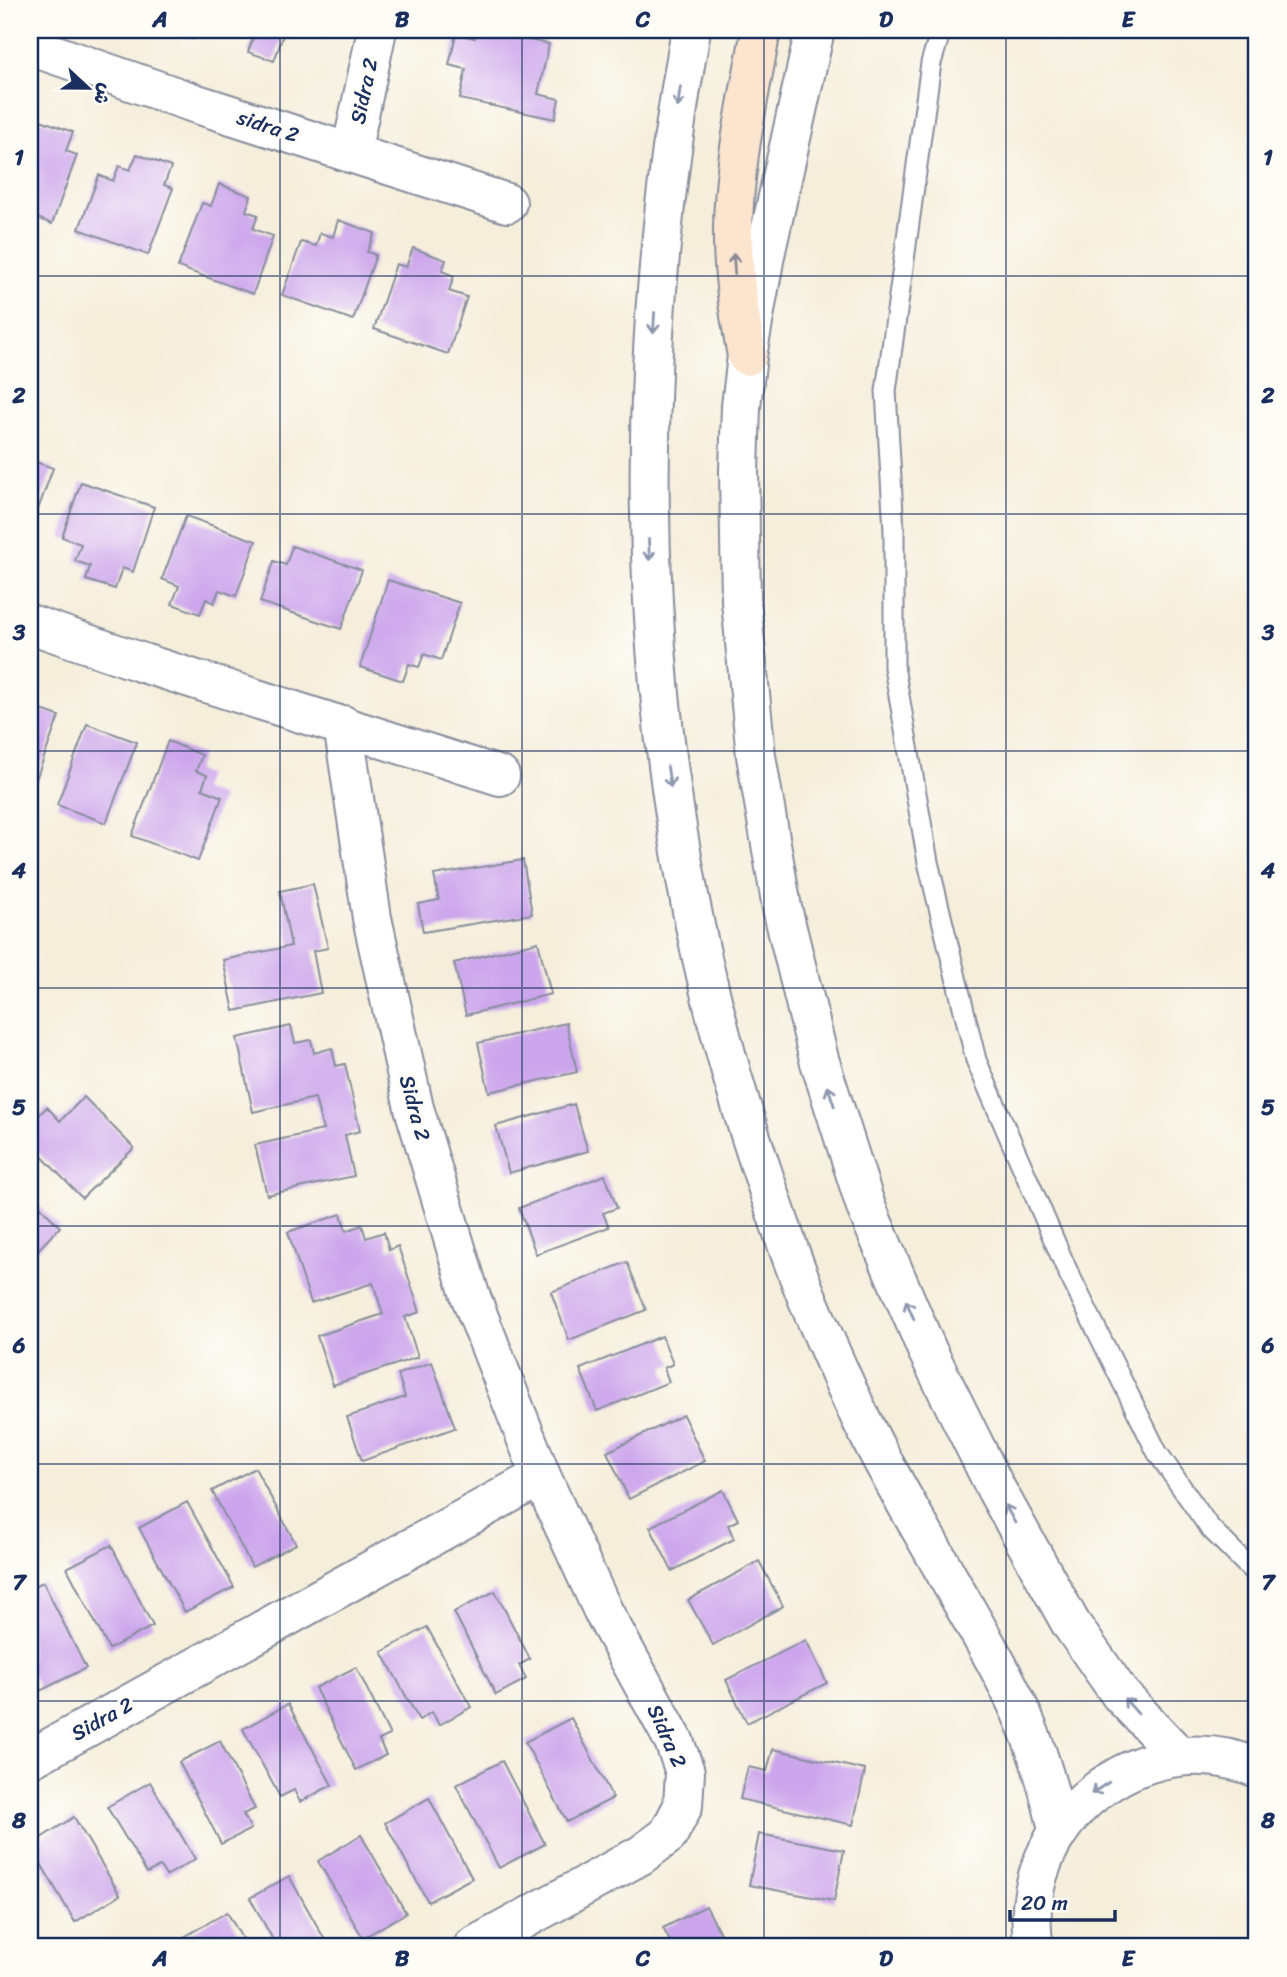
<svg xmlns="http://www.w3.org/2000/svg" width="1287" height="1977" viewBox="0 0 1287 1977" font-family="Sriracha,'Playpen Sans Arabic',sans-serif">
	<rect width="100%" height="100%" fill="#fdfcf7"/>
	<filter id="ink" filterUnits="userSpaceOnUse"><feTurbulence type="fractalNoise" baseFrequency=".0143" numOctaves="2"/><feDisplacementMap in="SourceGraphic" scale="14" xChannelSelector="R" yChannelSelector="G"/><feConvolveMatrix kernelMatrix="1 2 1 2 8 2 1 2 1" color-interpolation-filters="sRGB"/></filter>
	<filter id="wash" filterUnits="userSpaceOnUse"><feTurbulence type="fractalNoise" baseFrequency=".00686" numOctaves="4" result="noise"/><feDisplacementMap in="SourceGraphic" scale="28" xChannelSelector="R" yChannelSelector="G"/><feGaussianBlur stdDeviation="1.57" result="paint"/><feColorMatrix in="noise" values="0 0 0 0 0 0 0 0 0 0 0 0 0 0 0 0 0 1.4 0 .05"/><feComposite in="paint" operator="in"/></filter>
	<g filter="url(#wash)">
		<rect width="100%" height="100%" fill="#f5eedb"/>
		<g id="blocks">
			<g fill="#cca6ec">
				<polygon points="169,30 196,30 193,39"/>
				<polygon points="229,30 285,30 274,61 248,52 253,38"/>
				<polygon points="476,30 549,44 538,94 559,99 555,119 460,99 466,69 449,65 456,34 475,38"/>
				<polygon points="38,119 73,132 66,151 77,155 52,224 30,215 30,134 32,135"/>
				<polygon points="137,154 171,167 164,185 173,188 148,255 79,229 99,175 113,181 119,166 130,170"/>
				<polygon points="219,184 251,196 246,211 258,215 253,229 273,236 253,294 178,267 202,203 211,206"/>
				<polygon points="338,220 375,233 367,252 376,255 353,320 282,295 301,242 316,246 320,233 333,237"/>
				<polygon points="413,248 446,260 442,271 454,276 449,291 467,297 448,354 374,329 396,264 406,267"/>
				<polygon points="30,460 53,468 32,526 30,525"/>
				<polygon points="81,482 154,507 133,572 122,568 115,589 86,580 90,566 75,561 81,544 62,537"/>
				<polygon points="186,516 256,541 236,596 219,590 214,603 206,599 200,614 172,604 179,586 162,579"/>
				<polygon points="292,546 362,570 341,629 260,602 274,561 286,565"/>
				<polygon points="388,580 460,603 441,660 424,654 419,667 409,664 403,681 360,667"/>
				<polygon points="30,706 59,716 30,796"/>
				<polygon points="87,724 137,742 106,823 57,805"/>
				<polygon points="168,741 202,755 196,771 207,775 202,789 222,797 198,861 132,836"/>
				<polygon points="523,860 532,914 423,932 418,904 439,900 434,875"/>
				<polygon points="313,884 328,948 313,951 321,993 234,1011 223,960 291,946 280,891"/>
				<polygon points="538,942 551,994 466,1015 454,963"/>
				<polygon points="566,1023 577,1072 489,1092 478,1043"/>
				<polygon points="291,1026 295,1043 311,1040 314,1053 332,1048 336,1066 345,1064 360,1131 345,1135 354,1176 267,1195 255,1145 323,1130 315,1098 253,1112 237,1038"/>
				<polygon points="84,1097 134,1148 82,1198 30,1144 30,1124 47,1107 60,1121"/>
				<polygon points="574,1104 588,1151 509,1173 496,1126"/>
				<polygon points="605,1175 617,1208 603,1213 609,1227 536,1254 519,1208"/>
				<polygon points="30,1196 60,1227 30,1258"/>
				<polygon points="341,1214 346,1231 362,1225 366,1238 384,1232 389,1250 398,1246 420,1312 405,1317 418,1357 333,1385 317,1336 383,1314 373,1283 311,1303 288,1232"/>
				<polygon points="627,1262 646,1310 569,1340 551,1292"/>
				<polygon points="662,1336 673,1364 664,1368 669,1382 597,1411 580,1369"/>
				<polygon points="432,1362 455,1428 362,1461 347,1417 405,1397 398,1374"/>
				<polygon points="683,1415 705,1461 629,1499 607,1452"/>
				<polygon points="255,1468 296,1544 252,1567 212,1491"/>
				<polygon points="723,1490 738,1520 728,1525 734,1539 672,1571 650,1527"/>
				<polygon points="187,1502 234,1587 185,1612 139,1528"/>
				<polygon points="111,1545 153,1626 109,1649 67,1568"/>
				<polygon points="759,1561 783,1606 713,1645 688,1600"/>
				<polygon points="43,1582 86,1668 40,1691 30,1670 30,1588"/>
				<polygon points="495,1591 530,1659 519,1665 526,1679 496,1695 454,1612"/>
				<polygon points="427,1627 471,1707 439,1725 432,1712 419,1720 382,1652"/>
				<polygon points="806,1640 827,1683 747,1723 726,1680"/>
				<polygon points="356,1667 390,1735 379,1740 386,1755 356,1770 315,1688"/>
				<polygon points="288,1704 332,1785 300,1802 294,1790 280,1797 243,1729"/>
				<polygon points="571,1718 613,1798 567,1822 525,1742"/>
				<polygon points="220,1741 255,1809 243,1814 251,1829 221,1844 179,1762"/>
				<polygon points="773,1749 865,1770 853,1825 740,1799 748,1767 767,1771"/>
				<polygon points="502,1761 545,1844 499,1868 456,1785"/>
				<polygon points="150,1782 195,1859 166,1876 160,1866 147,1873 107,1807"/>
				<polygon points="429,1798 472,1878 428,1902 385,1823"/>
				<polygon points="74,1817 120,1895 75,1922 30,1845"/>
				<polygon points="759,1834 844,1850 834,1901 749,1885"/>
				<polygon points="361,1835 406,1913 363,1938 318,1861"/>
				<polygon points="289,1876 329,1947 277,1947 250,1898"/>
				<polygon points="706,1906 727,1947 673,1947 663,1928"/>
				<polygon points="227,1912 247,1947 190,1947 184,1937"/>
			</g>
		</g>
	</g>
	<g filter="url(#ink)">
		<use href="#blocks" fill-opacity="0" stroke="#888e9c" stroke-width="2"/>
		<g fill="none" stroke-linecap="round" stroke-linejoin="round">
			<g stroke="#888e9c" stroke-width="23">
				<polyline id="service" points="941,30 931,63 886,391 894,531 894,667 928,862 976,1060 1067,1270 1157,1452 1209,1527 1257,1575"/>
			</g>
			<g stroke="#888e9c" stroke-width="42">
				<g id="minor">
					<polyline points="30,46 194,103 507,203"/>
					<polyline points="351,153 377,30"/>
					<polyline points="30,624 143,663 500,776"/>
					<polyline points="343,725 372,918 414,1108 470,1295 541,1476 603,1611 674,1741 685,1772 683,1806 668,1835 641,1855 473,1947"/>
					<polyline points="30,1759 541,1476"/>
				</g>
			</g>
			<g stroke="#888e9c" stroke-width="42">
				<g id="tertiary">
					<path d="M 691,30 C 622,407 636,794 758,1159 C 777,1216 796,1274 820,1328 C 834,1360 848,1392 863,1423 C 888,1474 917,1522 945,1572 C 972,1621 1003,1670 1025,1722 C 1040,1757 1050,1793 1058,1830"/>
					<polyline points="815,30 765,255 747,356 741,406 739,471 741,601 756,756 782,908 819,1059 866,1207 927,1350 996,1489 1071,1624 1120,1694 1178,1755"/>
					<path d="M 1034,1947 C 1012,1824 1142,1719 1257,1768"/>
				</g>
			</g>
			<g stroke="#888e9c" stroke-width="42">
				<path id="secondary" d="M 747,356 C 740,317 733,278 733,238 C 732,169 749,98 761,30"/>
			</g>
			<use href="#service" stroke="#fff" stroke-width="19"/>
			<use href="#minor" stroke="#fff" stroke-width="38"/>
			<use href="#tertiary" stroke="#fff" stroke-width="38"/>
			<use href="#secondary" stroke="#fce5cf" stroke-width="38"/>
		</g>
		<defs><path id="oneway-shaft" d="M-6 0H5M1.5-3L5.5 0L1.5 3" fill="none" stroke-width="1.6" stroke-linecap="round" stroke-linejoin="round" transform="scale(1.75)"/></defs>
		<g stroke="#8d97ae">
			<use href="#oneway-shaft" transform="translate(679 97) rotate(98)"/>
			<use href="#oneway-shaft" transform="translate(654 323) rotate(93)"/>
			<use href="#oneway-shaft" transform="translate(649 550) rotate(87)"/>
			<use href="#oneway-shaft" transform="translate(669 777) rotate(81)"/>
			<use href="#oneway-shaft" transform="translate(831 1096) rotate(-108)"/>
			<use href="#oneway-shaft" transform="translate(910 1310) rotate(-113)"/>
			<use href="#oneway-shaft" transform="translate(1010 1514) rotate(-119)"/>
			<use href="#oneway-shaft" transform="translate(1131 1706) rotate(-131)"/>
			<use href="#oneway-shaft" transform="translate(1100 1788) rotate(147)"/>
		</g>
		<use stroke="#8c8a96" href="#oneway-shaft" transform="translate(734 264) rotate(-94)"/>
	</g>
	<path fill="none" stroke="#1b2f5e" stroke-width="2" stroke-opacity="0.55" d="M 280,30 L 280,1947M 522,30 L 522,1947M 764,30 L 764,1947M 1006,30 L 1006,1947M 30,276 L 1257,276M 30,514 L 1257,514M 30,751 L 1257,751M 30,988 L 1257,988M 30,1226 L 1257,1226M 30,1464 L 1257,1464M 30,1701 L 1257,1701"/>
	<g text-anchor="middle" stroke-width="7" stroke-linejoin="round" paint-order="stroke">
		<g font-size="21" fill="#1b2f5e" stroke="#fdfcf7">
			<text transform="translate(364 91) rotate(-78)" y="7">Sidra 2</text>
			<text transform="translate(268 126) rotate(18)" y="7">sidra 2</text>
			<text transform="translate(415 1108) rotate(75)" y="7">Sidra 2</text>
			<text transform="translate(102 1719) rotate(-29)" y="7">Sidra 2</text>
			<text transform="translate(667 1736) rotate(66)" y="7">Sidra 2</text>
		</g>
	</g>
	<rect width="1287" height="1977" fill="none" stroke="#fdfcf7" stroke-width="77"/>
	<g transform="translate(88 88) rotate(112)" stroke="#fdfcf7" stroke-width="5" paint-order="stroke">
	<path d="M0-5L12 26L0 18L-12 26Z" fill="#1b2f5e"/>
	<text y="-10" font-size="19" font-weight="bold" text-anchor="middle" fill="#1b2f5e">ش</text>
	</g>
	<path d="M1010 1910v10h105v-10" fill="none" stroke="#1b2f5e" stroke-width="3.5"/>
	<text x="1021" y="1910" font-size="21" fill="#1b2f5e" stroke="#fdfcf7" stroke-width="5" paint-order="stroke">20 m</text>
	<rect x="38" y="38" width="1210" height="1900" fill="none" stroke="#1b2f5e" stroke-width="2.5"/>
	<g font-size="23" text-anchor="middle" font-weight="bold" fill="#1b2f5e">
		<text x="160" y="27">A</text>
		<text x="402" y="27">B</text>
		<text x="643" y="27">C</text>
		<text x="886" y="27">D</text>
		<text x="1128" y="27">E</text>
		<text x="19" y="165">1</text>
		<text x="1268" y="165">1</text>
		<text x="19" y="403">2</text>
		<text x="1268" y="403">2</text>
		<text x="19" y="640">3</text>
		<text x="1268" y="640">3</text>
		<text x="19" y="878">4</text>
		<text x="1268" y="878">4</text>
		<text x="19" y="1115">5</text>
		<text x="1268" y="1115">5</text>
		<text x="19" y="1353">6</text>
		<text x="1268" y="1353">6</text>
		<text x="19" y="1590">7</text>
		<text x="1268" y="1590">7</text>
		<text x="19" y="1828">8</text>
		<text x="1268" y="1828">8</text>
		<text x="160" y="1966">A</text>
		<text x="402" y="1966">B</text>
		<text x="643" y="1966">C</text>
		<text x="886" y="1966">D</text>
		<text x="1128" y="1966">E</text>
	</g>
</svg>
